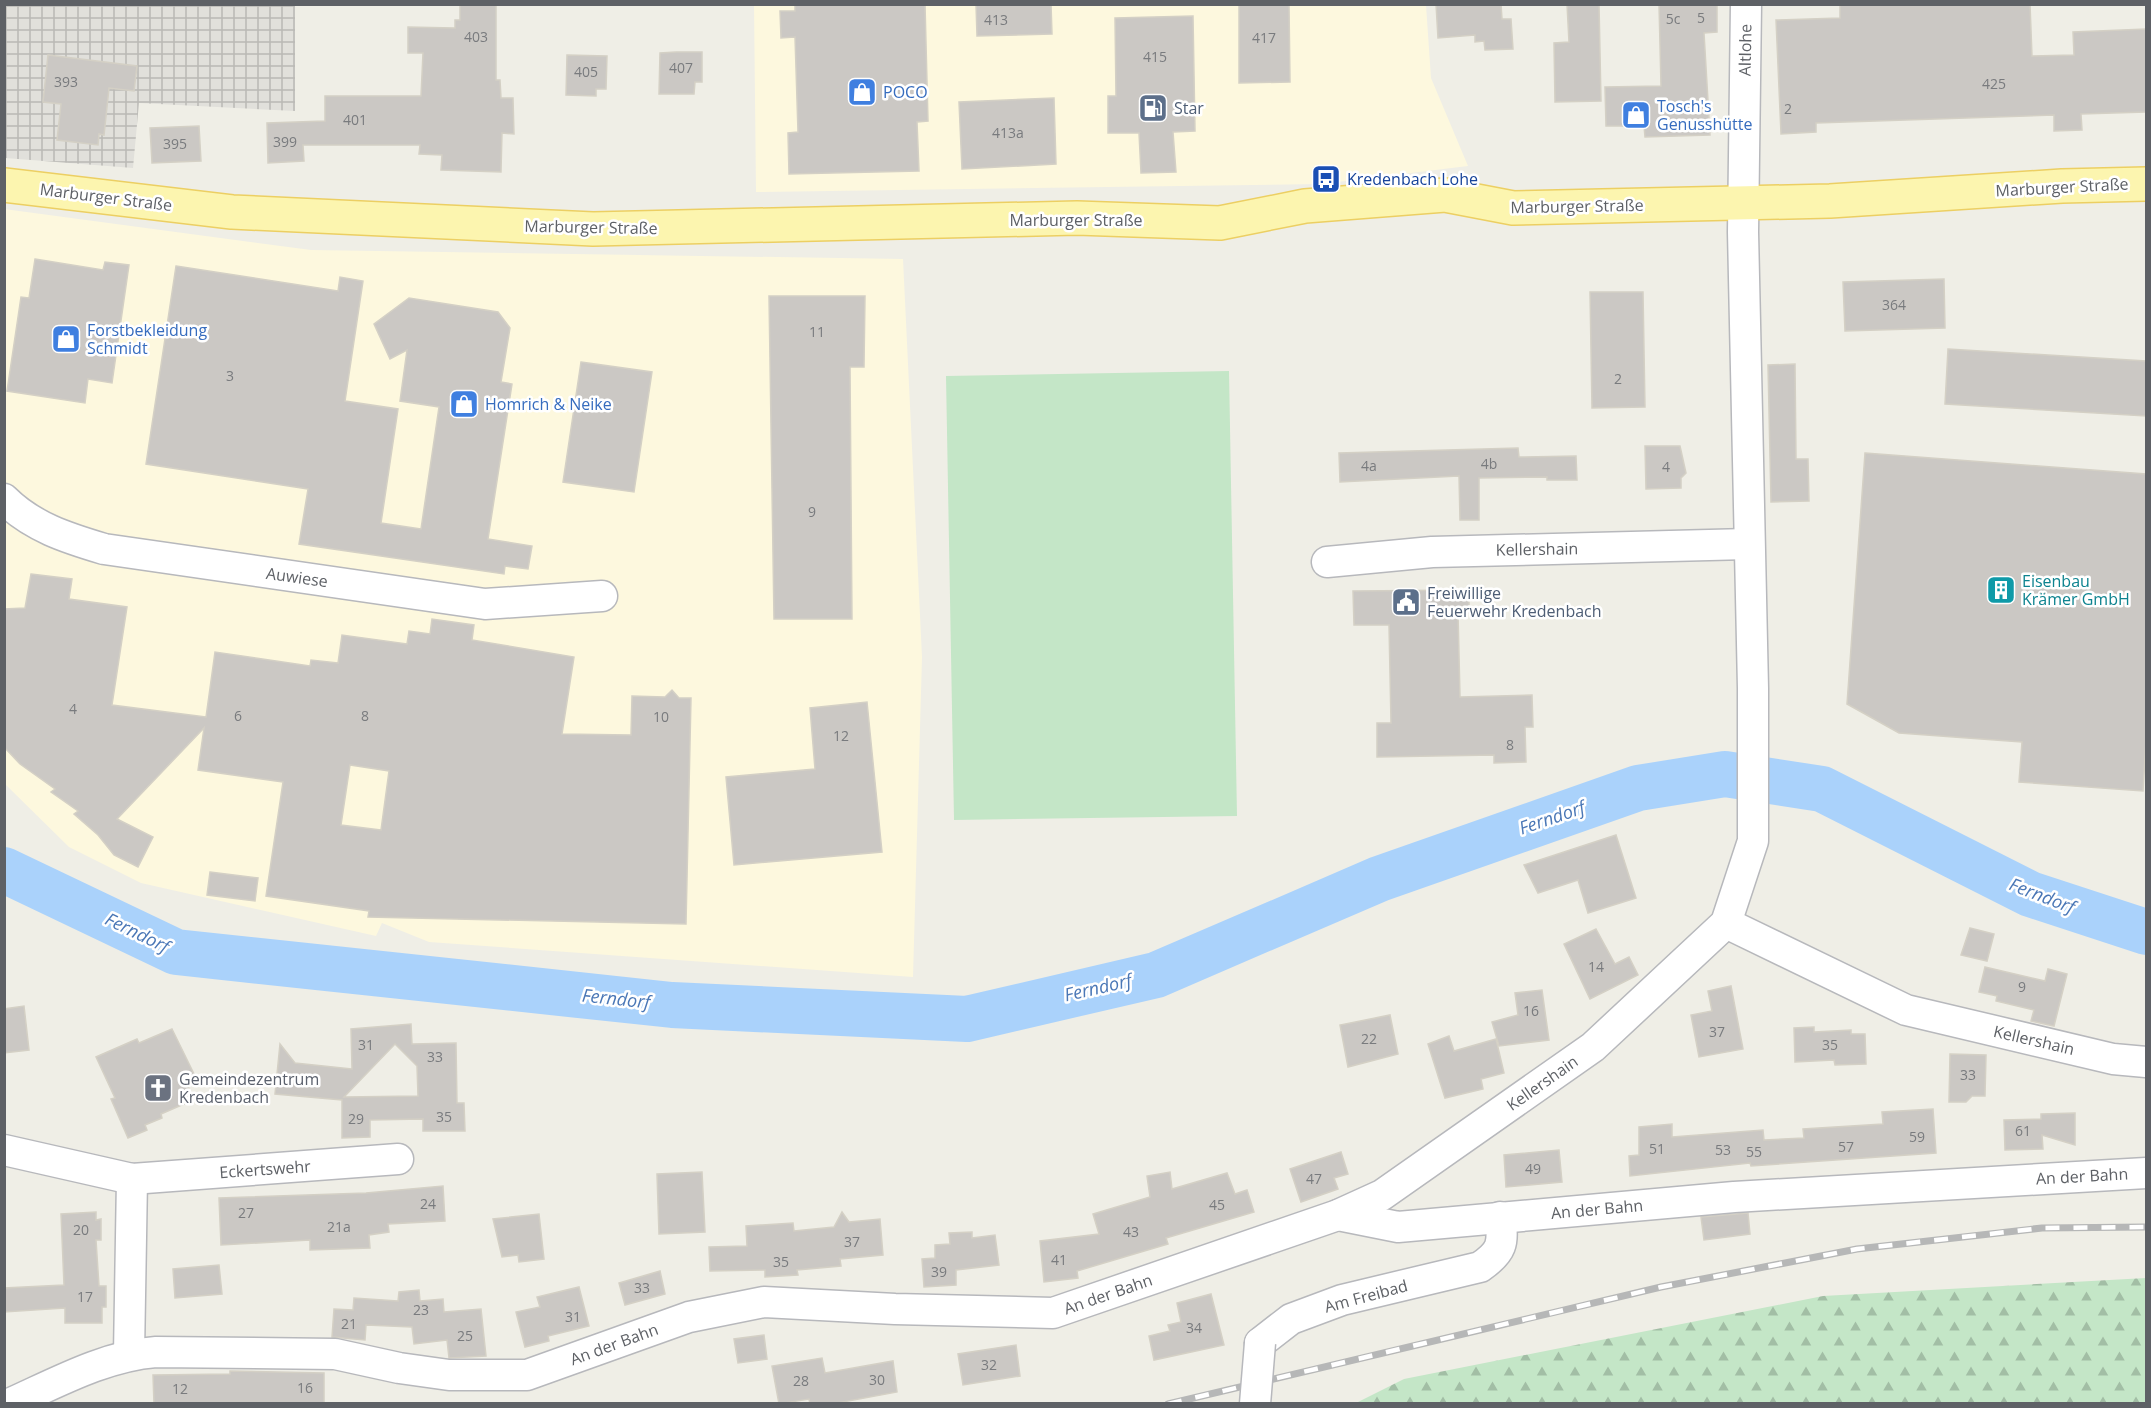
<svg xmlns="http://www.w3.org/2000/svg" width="2151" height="1408" viewBox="0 0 2151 1408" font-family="'Open Sans',sans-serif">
	<defs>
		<pattern id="industrial-grid" width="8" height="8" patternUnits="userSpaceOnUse" patternTransform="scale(1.5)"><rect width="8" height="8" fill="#e1e0db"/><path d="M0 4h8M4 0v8" fill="none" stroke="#bab9b5"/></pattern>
		<pattern id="forest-firs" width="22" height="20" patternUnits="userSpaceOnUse" patternTransform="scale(1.5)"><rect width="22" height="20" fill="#c4e6c7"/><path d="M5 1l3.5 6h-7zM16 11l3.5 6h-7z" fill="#a2bea5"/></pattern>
	</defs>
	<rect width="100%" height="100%" fill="#efeee6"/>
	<g fill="#fdf8de">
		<polygon points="754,5 1426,5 1431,78 1468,166 1321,184 756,192"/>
		<polygon points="4,209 311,250 903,259 922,657 913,977 429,942 382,923 376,936 141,883 69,847 5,784"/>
	</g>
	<polygon fill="url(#industrial-grid)" points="4,5 295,5 295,111 139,103 133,168 5,158"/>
	<polygon fill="url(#forest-firs)" points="2146,1278 2146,1403 1356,1403 1404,1379 1823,1296"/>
	<polygon fill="#c4e6c7" points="1229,371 1237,816 954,820 946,376"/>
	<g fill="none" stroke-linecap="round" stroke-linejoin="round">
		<polyline stroke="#aad2fb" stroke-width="46" points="4,870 176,952 672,1005 967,1019 1156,975 1379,879 1638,788 1725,774 1822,789 2030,894 2146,932"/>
	</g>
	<g fill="#cbc8c4" stroke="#d4d0c5" stroke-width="1.5" fill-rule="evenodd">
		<polygon points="460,4 496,4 496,80 500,80 501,98 513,98 514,134 502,133 501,172 441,170 442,155 419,154 420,145 303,145 304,161 268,163 267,123 325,121 325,96 421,96 423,53 408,53 408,27 455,28 455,20 460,20"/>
		<polygon points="795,4 925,4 928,121 917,122 919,171 789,174 788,133 798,132 795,37 781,38 780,11 795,11"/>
		<polygon points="976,4 1051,4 1052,34 977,36"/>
		<polygon points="1239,4 1289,4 1290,82 1239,83"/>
		<polygon points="1436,4 1501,4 1502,19 1511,19 1513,49 1485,50 1484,41 1475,42 1475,35 1438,38"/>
		<polygon points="1567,4 1599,4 1601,101 1555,102 1554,43 1569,42"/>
		<polygon points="1659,4 1717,4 1717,32 1704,33 1710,135 1645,137 1644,126 1606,126 1605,87 1661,86"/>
		<polygon points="1840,4 2030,4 2032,56 2074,55 2073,32 2146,29 2146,112 2081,114 2082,130 2054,131 2054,115 1816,123 1816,132 1781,134 1776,20 1840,18"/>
		<polygon points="1193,16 1195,131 1173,132 1176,172 1141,173 1139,133 1108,133 1108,96 1116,96 1115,18"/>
		<polygon points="676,52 702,52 702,82 695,82 694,94 659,94 660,53"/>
		<polygon points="48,55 137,66 134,91 109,88 104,135 99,134 98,145 57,140 61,104 43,102"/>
		<polygon points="567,55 607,56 606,89 596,89 596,96 566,95"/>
		<polygon points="1054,98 1056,164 962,169 959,102"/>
		<polygon points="199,126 201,161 152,163 150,128"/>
		<polygon points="35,259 103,270 105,262 129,265 112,383 88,379 85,403 7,391 21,297 29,298"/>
		<polygon points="176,266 338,291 340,277 363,281 345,401 398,409 381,523 421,529 439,407 400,401 407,350 390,359 374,324 409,298 498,312 510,328 501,382 512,384 488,539 532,546 528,569 505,566 504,574 299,544 308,489 146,464"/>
		<polygon points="1944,279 1945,328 1845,331 1843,282"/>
		<polygon points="1590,292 1643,292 1645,407 1592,408"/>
		<polygon points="769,296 865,296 864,367 850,367 852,619 774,619"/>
		<polygon points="1948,349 2146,361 2146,416 1945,404"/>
		<polygon points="581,362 652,372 634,492 563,482"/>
		<polygon points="1795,364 1796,459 1808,459 1809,501 1771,502 1768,365"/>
		<polygon points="1645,446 1680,446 1686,473 1681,478 1681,488 1646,489"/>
		<polygon points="1518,448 1519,457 1576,456 1577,480 1547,480 1547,477 1479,478 1479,520 1460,520 1459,476 1340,482 1339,453"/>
		<polygon points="1865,453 2146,474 2146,741 2143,791 2019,782 2022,742 1899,733 1847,704"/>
		<path d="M 31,574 L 72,579 L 69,599 L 127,607 L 112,705 L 206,717 L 215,652 L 310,666 L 311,660 L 338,663 L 342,635 L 407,644 L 409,631 L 430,634 L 432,619 L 474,625 L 472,640 L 574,657 L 562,734 L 631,735 L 632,696 L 665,697 L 672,690 L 679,698 L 691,698 L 686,924 L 368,917 L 369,911 L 266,896 L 283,782 L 198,770 L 204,728 L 117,819 L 153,837 L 138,867 L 114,855 L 98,835 L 74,814 L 78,811 L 51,792 L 55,789 L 20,764 L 4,747 L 4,609 L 25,608 ZM 350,765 L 389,771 L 381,830 L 341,825 Z"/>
		<polygon points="1469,590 1469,613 1458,613 1460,697 1532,695 1533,727 1525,727 1526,762 1494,763 1494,755 1377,757 1377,723 1391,723 1389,625 1354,625 1353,591"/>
		<polygon points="867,702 882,852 734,865 726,777 815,769 810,708"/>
		<polygon points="1616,835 1636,898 1588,913 1578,880 1538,893 1524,865"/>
		<polygon points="210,872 258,878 255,901 207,895"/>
		<polygon points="1970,928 1994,934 1987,961 1961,955"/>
		<polygon points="1596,929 1615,964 1629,957 1638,975 1590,999 1564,944"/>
		<polygon points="1985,967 2045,981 2048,969 2067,974 2054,1026 2031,1021 2034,1010 1996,1001 1997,996 1979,992"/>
		<polygon points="1731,986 1743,1049 1699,1057 1691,1015 1712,1011 1708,991"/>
		<polygon points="1542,990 1549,1040 1499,1046 1492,1022 1518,1015 1515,993"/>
		<polygon points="24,1006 29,1050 4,1053 4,1009"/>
		<polygon points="1390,1015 1398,1054 1348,1067 1340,1025"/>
		<path d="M 411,1024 L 412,1044 L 456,1043 L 457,1103 L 464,1103 L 465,1131 L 423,1131 L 423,1119 L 370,1120 L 370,1137 L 342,1138 L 342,1100 L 275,1094 L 280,1044 L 295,1063 L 352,1069 L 351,1029 ZM 395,1044 L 417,1066 L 418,1096 L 344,1097 Z"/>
		<polygon points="1814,1027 1814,1032 1851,1030 1851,1034 1865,1034 1866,1064 1835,1065 1834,1060 1795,1062 1794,1028"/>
		<polygon points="172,1029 198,1082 188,1086 193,1100 161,1114 162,1118 145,1125 147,1130 128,1138 111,1099 115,1098 96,1057 137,1039 139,1043"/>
		<polygon points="1449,1036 1454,1051 1496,1039 1504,1073 1481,1079 1483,1089 1445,1098 1428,1044"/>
		<polygon points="1950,1054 1986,1055 1985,1096 1972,1096 1966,1102 1949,1102"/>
		<polygon points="1933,1109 1936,1153 1751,1166 1750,1163 1630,1176 1629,1156 1639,1155 1639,1127 1672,1124 1672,1137 1763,1130 1764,1140 1804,1138 1803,1129 1883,1124 1882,1112"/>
		<polygon points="2075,1113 2075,1145 2042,1135 2043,1149 2005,1150 2004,1120 2041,1119 2041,1114"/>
		<polygon points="1559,1150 1562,1182 1506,1187 1504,1155"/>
		<polygon points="1341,1152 1348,1174 1334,1178 1338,1189 1301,1202 1290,1169"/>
		<polygon points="702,1172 705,1232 659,1234 657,1174"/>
		<polygon points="1170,1172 1172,1189 1227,1173 1235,1194 1247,1190 1254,1212 1166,1238 1168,1244 1077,1271 1078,1278 1044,1282 1040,1241 1099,1234 1093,1214 1150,1197 1147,1176"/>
		<polygon points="443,1186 445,1221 388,1224 389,1232 369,1235 370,1248 310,1250 310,1240 221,1245 219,1198 366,1193"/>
		<polygon points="96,1212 96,1220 101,1219 101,1240 96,1240 99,1286 106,1286 106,1307 102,1307 102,1323 65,1323 65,1308 4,1312 4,1288 64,1285 61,1214"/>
		<polygon points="842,1212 849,1222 880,1219 883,1255 840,1259 841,1266 797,1270 798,1275 765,1277 765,1270 710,1271 709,1247 747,1246 746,1226 793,1223 794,1231 834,1227"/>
		<polygon points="1748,1213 1750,1234 1704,1240 1701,1217"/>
		<polygon points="539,1214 544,1259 519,1262 518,1255 502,1257 493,1219"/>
		<polygon points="972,1232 972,1238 995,1235 999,1265 956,1270 956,1285 924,1287 922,1259 935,1258 935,1245 950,1244 949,1233"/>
		<polygon points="219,1265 222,1294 175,1298 173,1269"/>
		<polygon points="660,1271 665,1294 625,1305 619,1283"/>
		<polygon points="579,1287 589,1326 548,1336 549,1341 525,1347 516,1312 540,1307 537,1297"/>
		<polygon points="419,1290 420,1301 443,1299 444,1312 481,1309 486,1356 449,1358 447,1340 414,1344 412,1327 366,1325 365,1340 332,1337 334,1309 353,1310 354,1298 398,1301 399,1292"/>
		<polygon points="1211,1294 1224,1345 1154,1360 1149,1336 1170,1331 1168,1325 1181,1322 1177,1303"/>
		<polygon points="764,1335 767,1359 738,1363 734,1339"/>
		<polygon points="1016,1345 1020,1376 963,1385 958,1354"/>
		<polygon points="822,1358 825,1373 893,1361 897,1392 832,1404 810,1404 809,1399 779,1404 772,1366"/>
		<polygon points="230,1371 324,1373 324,1404 154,1404 153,1375 230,1374"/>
	</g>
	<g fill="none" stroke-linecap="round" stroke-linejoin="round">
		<g stroke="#b7b8bc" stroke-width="33">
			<g id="minor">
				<path d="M 4,499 C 32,527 67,538 104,549 L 485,604 L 602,596"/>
				<polyline points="1327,562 1432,552 1748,544"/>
				<polyline points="1726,923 1906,1010 2113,1059 2146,1062"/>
				<polyline points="4,1150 132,1179 398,1159"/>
				<polyline points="1338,1215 1398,1227 1734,1197 2146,1173"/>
				<path d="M 1260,1343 L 1291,1319 L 1342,1300 L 1480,1267 C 1502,1252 1504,1244 1500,1217"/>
				<polyline points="129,1354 132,1179"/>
				<path d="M 9,1404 C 56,1383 104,1356 156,1352 L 335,1354 L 399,1368 L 449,1375 L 527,1375 L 689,1317 L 764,1302 L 895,1309 L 1053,1313 L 1338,1215 L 1382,1195 L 1593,1047 L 1726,923 L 1753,841 L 1753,688 L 1743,232 L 1746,4"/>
			</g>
		</g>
		<g stroke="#eccf63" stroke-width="36">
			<polyline id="primary" points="4,185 232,212 593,229 1077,218 1220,223 1305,206 1445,195 1513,208 1830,201 2062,186 2146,184"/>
		</g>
		<use href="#minor" stroke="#fff" stroke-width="30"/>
		<use href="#primary" stroke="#fcf5af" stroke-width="33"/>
		<g stroke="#b6b7b7" stroke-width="7">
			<polyline id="rail" points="1168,1404 1661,1287 1857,1249 2042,1228 2146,1227"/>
		</g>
		<use href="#rail" stroke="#fff" stroke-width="4.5" stroke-dasharray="14" stroke-linecap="butt"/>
		<g stroke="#b7b8bc" stroke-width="33" stroke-linecap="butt">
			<polyline id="minor-bridge" points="1255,1404 1260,1343"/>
		</g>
		<use href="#minor-bridge" stroke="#fff" stroke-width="30"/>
	</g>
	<defs>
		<g id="shop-square" transform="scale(1.5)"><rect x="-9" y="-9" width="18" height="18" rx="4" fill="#3f7fe0" stroke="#fff"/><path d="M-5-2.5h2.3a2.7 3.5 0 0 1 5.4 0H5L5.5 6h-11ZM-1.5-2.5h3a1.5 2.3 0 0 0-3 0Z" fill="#fff"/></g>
		<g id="fuel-square" transform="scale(1.5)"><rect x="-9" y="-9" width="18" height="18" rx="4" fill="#5c6f8a" stroke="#fff"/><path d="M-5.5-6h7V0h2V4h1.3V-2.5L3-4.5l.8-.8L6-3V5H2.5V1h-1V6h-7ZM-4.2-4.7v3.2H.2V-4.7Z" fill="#fff"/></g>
		<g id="bus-square" transform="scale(1.5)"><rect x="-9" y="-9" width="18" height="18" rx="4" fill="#1a4fb4" stroke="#fff"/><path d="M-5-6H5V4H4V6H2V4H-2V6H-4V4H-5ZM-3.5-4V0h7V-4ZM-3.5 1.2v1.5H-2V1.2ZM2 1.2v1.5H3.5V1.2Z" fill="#fff"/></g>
		<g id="building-square" transform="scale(1.5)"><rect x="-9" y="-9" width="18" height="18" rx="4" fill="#0f9aa8" stroke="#fff"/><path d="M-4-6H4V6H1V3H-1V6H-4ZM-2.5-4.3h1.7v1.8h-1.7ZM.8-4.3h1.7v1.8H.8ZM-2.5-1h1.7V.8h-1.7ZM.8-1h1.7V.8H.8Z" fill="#fff"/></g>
		<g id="civic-square" transform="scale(1.5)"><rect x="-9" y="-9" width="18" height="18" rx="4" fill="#5c6f8a" stroke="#fff"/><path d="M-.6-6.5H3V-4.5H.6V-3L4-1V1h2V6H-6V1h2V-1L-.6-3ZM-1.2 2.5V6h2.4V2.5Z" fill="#fff"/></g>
		<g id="church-square" transform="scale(1.5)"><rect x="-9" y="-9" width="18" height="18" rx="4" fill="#6b7280" stroke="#fff"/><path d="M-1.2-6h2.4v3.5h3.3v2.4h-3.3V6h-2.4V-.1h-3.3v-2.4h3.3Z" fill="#fff"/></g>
	</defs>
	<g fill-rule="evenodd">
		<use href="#shop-square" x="862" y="92"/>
		<use href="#fuel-square" x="1153" y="108"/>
		<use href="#shop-square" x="1636" y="115"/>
		<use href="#bus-square" x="1326" y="179"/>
		<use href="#shop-square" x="66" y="339"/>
		<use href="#shop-square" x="464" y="404"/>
		<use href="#building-square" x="2001" y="590"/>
		<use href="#civic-square" x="1406" y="602"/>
		<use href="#church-square" x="158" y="1088"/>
	</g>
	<g text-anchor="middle" stroke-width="5" stroke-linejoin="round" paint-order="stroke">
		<g font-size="14" fill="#797b7e">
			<text x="1701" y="23">5</text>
			<text x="1673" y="24">5c</text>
			<text x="996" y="25">413</text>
			<text x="476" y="42">403</text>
			<text x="1264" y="43">417</text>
			<text x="1155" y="62">415</text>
			<text x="681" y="73">407</text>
			<text x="586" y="77">405</text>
			<text x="66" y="87">393</text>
			<text x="1994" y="89">425</text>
			<text x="1788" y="114">2</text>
			<text x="355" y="125">401</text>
			<text x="1008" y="138">413a</text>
			<text x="285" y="147">399</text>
			<text x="175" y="149">395</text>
			<text x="1894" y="310">364</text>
			<text x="817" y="337">11</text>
			<text x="230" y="381">3</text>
			<text x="1618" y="384">2</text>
			<text x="1489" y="469">4b</text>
			<text x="1369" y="471">4a</text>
			<text x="1666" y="472">4</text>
			<text x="812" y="517">9</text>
			<text x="73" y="714">4</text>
			<text x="238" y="721">6</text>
			<text x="365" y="721">8</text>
			<text x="661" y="722">10</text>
			<text x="841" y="741">12</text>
			<text x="1510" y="750">8</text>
			<text x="1596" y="972">14</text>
			<text x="2022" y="992">9</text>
			<text x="1531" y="1016">16</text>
			<text x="1717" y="1037">37</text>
			<text x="1369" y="1044">22</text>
			<text x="366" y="1050">31</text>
			<text x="1830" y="1050">35</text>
			<text x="435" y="1062">33</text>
			<text x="1968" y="1080">33</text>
			<text x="444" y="1122">35</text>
			<text x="356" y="1124">29</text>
			<text x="2023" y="1136">61</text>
			<text x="1917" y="1142">59</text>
			<text x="1846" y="1152">57</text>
			<text x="1657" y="1154">51</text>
			<text x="1723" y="1155">53</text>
			<text x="1754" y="1157">55</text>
			<text x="1533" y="1174">49</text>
			<text x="1314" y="1184">47</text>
			<text x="428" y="1209">24</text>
			<text x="1217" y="1210">45</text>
			<text x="246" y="1218">27</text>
			<text x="339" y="1232">21a</text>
			<text x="81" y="1235">20</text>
			<text x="1131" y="1237">43</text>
			<text x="852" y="1247">37</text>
			<text x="1059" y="1265">41</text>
			<text x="781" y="1267">35</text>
			<text x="939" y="1277">39</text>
			<text x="642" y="1293">33</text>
			<text x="85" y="1302">17</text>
			<text x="421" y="1315">23</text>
			<text x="573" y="1322">31</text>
			<text x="349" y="1329">21</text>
			<text x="1194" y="1333">34</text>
			<text x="465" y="1341">25</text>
			<text x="989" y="1370">32</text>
			<text x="877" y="1385">30</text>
			<text x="801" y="1386">28</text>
			<text x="305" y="1393">16</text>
			<text x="180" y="1394">12</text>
		</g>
		<g font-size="16" fill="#5e6166" stroke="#fff">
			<text transform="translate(1745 50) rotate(-89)" y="6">Altlohe</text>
			<text transform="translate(2062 187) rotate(-3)" y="6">Marburger Straße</text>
			<text transform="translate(106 197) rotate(7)" y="6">Marburger Straße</text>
			<text transform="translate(1577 206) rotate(-1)" y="6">Marburger Straße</text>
			<text x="1076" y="226">Marburger Straße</text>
			<text transform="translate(591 227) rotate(1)" y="6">Marburger Straße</text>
			<text transform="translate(1537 549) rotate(-1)" y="6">Kellershain</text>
			<text transform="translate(297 577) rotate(8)" y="6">Auwiese</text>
			<text transform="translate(2034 1040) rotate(13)" y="6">Kellershain</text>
			<text transform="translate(1542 1083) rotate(-35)" y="6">Kellershain</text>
			<text transform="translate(265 1169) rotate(-4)" y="6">Eckertswehr</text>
			<text transform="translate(2082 1176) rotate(-3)" y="6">An der Bahn</text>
			<text transform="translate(1597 1209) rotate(-5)" y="6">An der Bahn</text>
			<text transform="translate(1108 1294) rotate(-19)" y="6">An der Bahn</text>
			<text transform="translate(1366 1296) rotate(-15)" y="6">Am Freibad</text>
			<text transform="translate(614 1344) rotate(-20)" y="6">An der Bahn</text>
		</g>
		<g font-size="16" fill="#366cbe" stroke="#fff" text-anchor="start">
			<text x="883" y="98">POCO</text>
			<text x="1657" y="112">Tosch's<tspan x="1657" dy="18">Genusshütte</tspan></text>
			<text x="87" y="336">Forstbekleidung<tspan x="87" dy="18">Schmidt</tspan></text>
			<text x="485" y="410">Homrich &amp; Neike</text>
		</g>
		<g font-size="16" fill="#4e5e75" stroke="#fff" text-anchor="start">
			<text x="1174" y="114">Star</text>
			<text x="1427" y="599">Freiwillige<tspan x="1427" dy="18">Feuerwehr Kredenbach</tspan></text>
		</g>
		<g font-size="16" fill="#164399" stroke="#fff" text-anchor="start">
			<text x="1347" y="185">Kredenbach Lohe</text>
		</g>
		<g font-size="16" fill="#0d838f" stroke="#fff" text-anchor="start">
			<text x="2022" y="587">Eisenbau<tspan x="2022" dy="18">Krämer GmbH</tspan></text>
		</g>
		<g font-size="16" fill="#5b616d" stroke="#fff" text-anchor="start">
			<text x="179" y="1085">Gemeindezentrum<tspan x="179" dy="18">Kredenbach</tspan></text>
		</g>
		<g font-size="18" font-style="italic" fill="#4a77b6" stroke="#fff">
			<text transform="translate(1552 818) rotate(-19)" y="6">Ferndorf</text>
			<text transform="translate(2042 896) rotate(21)" y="6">Ferndorf</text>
			<text transform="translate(137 933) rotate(26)" y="6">Ferndorf</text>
			<text transform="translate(1098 988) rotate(-13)" y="6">Ferndorf</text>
			<text transform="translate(616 999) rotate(6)" y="6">Ferndorf</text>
		</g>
	</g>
	<rect width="2151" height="1408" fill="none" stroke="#5e6166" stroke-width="12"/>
</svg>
